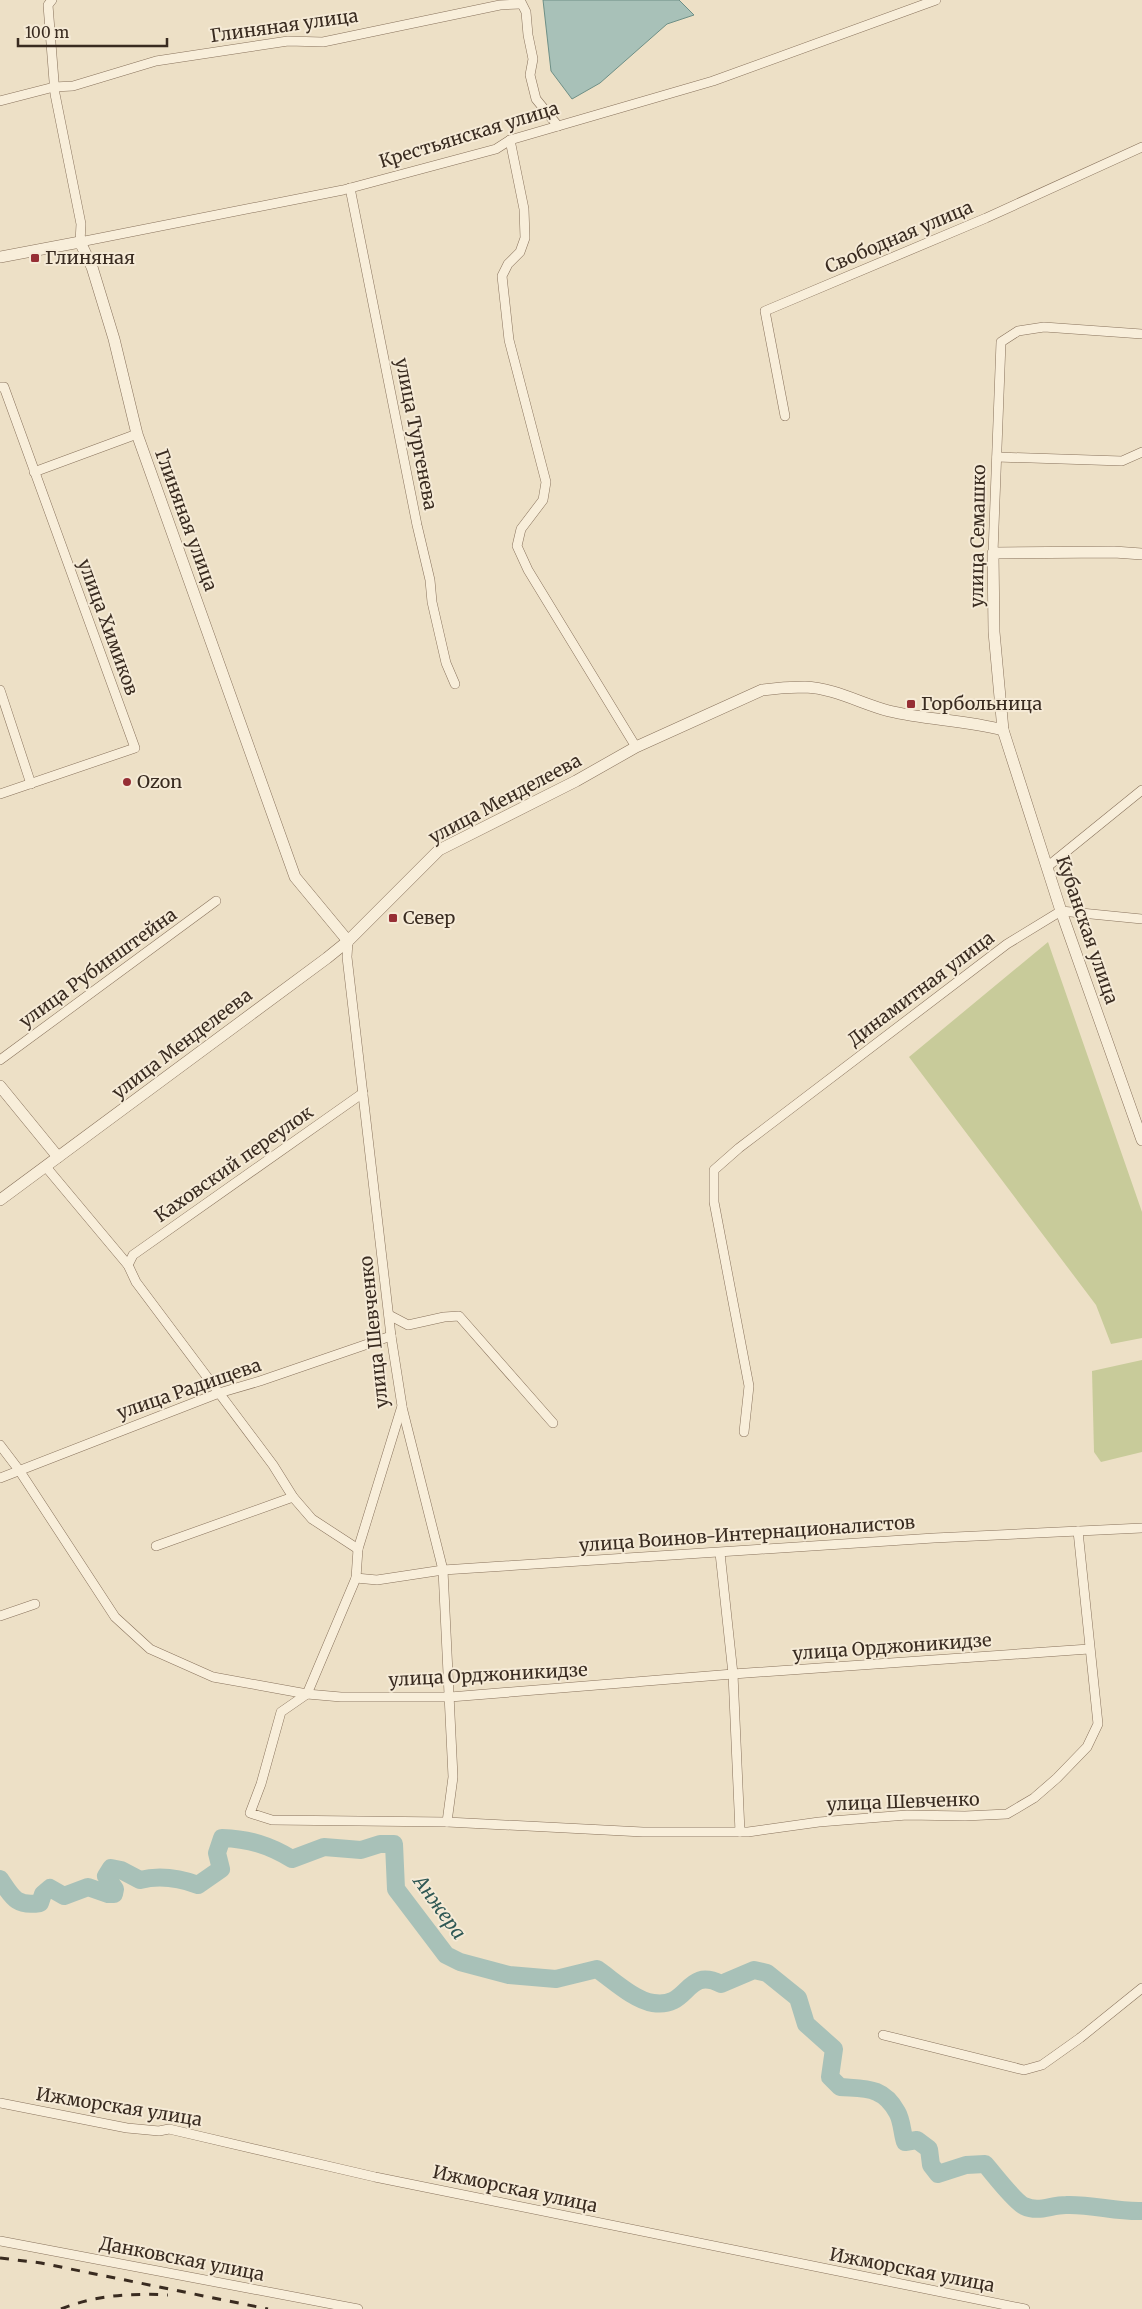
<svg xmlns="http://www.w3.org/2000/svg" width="1142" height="2309" viewBox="0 0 1142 2309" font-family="Merriweather,serif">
	<rect width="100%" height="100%" fill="#ede0c6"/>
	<g fill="#c8cb9a">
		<polygon points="1048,942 1142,1212 1142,1338 1111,1344 1096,1305 909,1057"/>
		<polygon points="1142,1360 1142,1452 1101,1462 1094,1452 1092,1371"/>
	</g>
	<polygon fill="#a8c1b8" stroke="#6e8f86" points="543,0 679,0 694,15 667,24 600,83 572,99 551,71"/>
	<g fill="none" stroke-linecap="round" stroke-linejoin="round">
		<path stroke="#a8c1b8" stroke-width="18" d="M 0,1879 C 12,1897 16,1907 40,1903 L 43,1894 L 50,1888 L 64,1896 L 88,1887 L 108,1894 L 114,1894 L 115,1889 L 106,1876 L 111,1868 L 121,1870 L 140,1880 C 160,1875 179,1878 198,1885 L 221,1869 L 217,1853 L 222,1838 C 249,1839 269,1845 292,1859 L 324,1847 L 361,1850 L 380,1844 L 394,1844 L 396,1889 L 446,1955 L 460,1962 L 509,1975 L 556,1979 L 597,1969 C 613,1980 634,2000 653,2003 C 690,2009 685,1966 721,1984 L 754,1970 L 767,1973 L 798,1998 L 806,2024 L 834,2049 L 830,2077 L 840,2087 C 865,2089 883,2086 897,2112 C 902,2120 902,2133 905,2142 L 917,2140 L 929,2149 L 931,2165 L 938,2174 L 966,2165 L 985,2164 C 993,2173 1014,2201 1024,2206 C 1039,2213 1050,2205 1066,2205 C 1092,2204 1116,2212 1142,2211"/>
		<g stroke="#88725c" stroke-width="10">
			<g id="minor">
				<polyline points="52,0 48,5 55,94 81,224 80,242 343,190 496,149 510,140 713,81 936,0"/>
				<polyline points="520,0 526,12 528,35 533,59 530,75 536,99 558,126"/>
				<polyline points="0,101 54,87 73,86 156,61 288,41 323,42 500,5 520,4"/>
				<polyline points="510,140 524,209 525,238 520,252 508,264 502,276 509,340 546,482 543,500 521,529 517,546 528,570 636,747"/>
				<polyline points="350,188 417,525 430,580 432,602 446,663 455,684"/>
				<polyline points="0,387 4,387 135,748 0,794"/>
				<polyline points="785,416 765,311 986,218 1142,147"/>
				<polyline points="997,457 1122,461 1142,452"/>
				<polyline points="34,472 137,434"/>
				<polyline points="993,553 1001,342 1018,331 1044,327 1142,334"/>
				<polyline points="0,690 31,784"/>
				<polyline points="1047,867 1142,790"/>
				<polyline points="348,941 347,957 391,1336 402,1406 358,1549 356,1578 307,1694 281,1712 261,1784 250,1813 272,1820 447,1822 643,1832 748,1832 819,1822 907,1815 965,1816 1007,1814 1034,1798 1057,1778 1087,1747 1098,1724 1078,1531"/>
				<polyline points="0,1060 216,901"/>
				<polyline points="46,1167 128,1265 136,1282 273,1465 293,1497 312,1519 358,1549"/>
				<polyline points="128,1265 133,1255 363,1093"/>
				<polyline points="389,1315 408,1325 444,1317 459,1316 553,1423"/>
				<polyline points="402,1407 443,1570 453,1777 447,1822"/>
				<polyline points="744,1432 749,1386 714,1202 714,1170 739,1148 1007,944 1061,911 1142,919"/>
				<polyline points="0,1445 19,1470 115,1617 150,1649 213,1677 307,1694 341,1697 450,1697 733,1674 1089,1649"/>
				<polyline points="0,1478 219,1393 260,1381 391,1336"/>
				<polyline points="156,1546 293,1497"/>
				<polyline points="720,1553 733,1674 740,1832"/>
				<polyline points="356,1578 377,1580 443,1570 934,1538 1142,1528"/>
				<polyline points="0,1616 35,1604"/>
				<polyline points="883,2035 1024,2070 1042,2065 1080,2038 1142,1988"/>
				<polyline points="0,2103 127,2128 159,2131 169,2129 375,2177 1025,2309"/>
				<polyline points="0,2241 358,2309"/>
			</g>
		</g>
		<g stroke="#88725c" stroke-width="12">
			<g id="tertiary">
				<polyline points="0,257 80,242 92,267 114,339 137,434 295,877 348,941"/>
				<polyline points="1142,554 1114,552 993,553 994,632 1003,730 1061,911 1142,1140"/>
				<polyline points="0,1086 58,1157"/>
				<path d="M 0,1200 L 327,958 L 348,941 L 439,850 L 576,781 L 636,747 L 762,690 C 776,688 791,687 805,687 C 834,688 862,704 889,711 C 927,720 965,720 1003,730"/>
			</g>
		</g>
		<use href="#minor" stroke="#f8eeda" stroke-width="9"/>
		<use href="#tertiary" stroke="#f8eeda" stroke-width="11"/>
		<g stroke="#392b20" stroke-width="3" stroke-dasharray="9 9" stroke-linecap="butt">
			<polyline points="0,2258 41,2263 268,2309"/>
			<path d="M 61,2309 C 96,2295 131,2293 168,2295"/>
		</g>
	</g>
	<g fill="#962e34" stroke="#f5ead6" stroke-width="2">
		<rect x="30" y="253" width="10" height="10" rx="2.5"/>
		<rect x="906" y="699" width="10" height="10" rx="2.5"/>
		<circle cx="127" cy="782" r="5"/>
		<rect x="388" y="913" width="10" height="10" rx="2.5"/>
	</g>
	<g text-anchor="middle" stroke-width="4" stroke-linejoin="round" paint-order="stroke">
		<g font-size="18" fill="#392b20" stroke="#f5ead6">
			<text transform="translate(284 26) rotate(-8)" y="6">Глиняная улица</text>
			<text transform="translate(469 135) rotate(-17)" y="6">Крестьянская улица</text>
			<text transform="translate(899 237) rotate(-23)" y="6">Свободная улица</text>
			<text transform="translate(416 434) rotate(79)" y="6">улица Тургенева</text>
			<text transform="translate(186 520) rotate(70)" y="6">Глиняная улица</text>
			<text transform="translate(978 536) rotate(-89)" y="6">улица Семашко</text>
			<text transform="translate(108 627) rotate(70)" y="6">улица Химиков</text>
			<text transform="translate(505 799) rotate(-28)" y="6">улица Менделеева</text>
			<text transform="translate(1087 930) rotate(71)" y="6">Кубанская улица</text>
			<text transform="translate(98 968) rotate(-36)" y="6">улица Рубинштейна</text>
			<text transform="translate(921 989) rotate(-37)" y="6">Динамитная улица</text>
			<text transform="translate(182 1044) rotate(-37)" y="6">улица Менделеева</text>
			<text transform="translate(234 1164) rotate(-35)" y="6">Каховский переулок</text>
			<text transform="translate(374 1332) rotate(-96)" y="6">улица Шевченко</text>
			<text transform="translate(189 1389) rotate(-19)" y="6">улица Радищева</text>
			<text transform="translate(747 1534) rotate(-4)" y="6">улица Воинов-Интернационалистов</text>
			<text transform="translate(892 1647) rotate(-4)" y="6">улица Орджоникидзе</text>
			<text transform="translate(488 1675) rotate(-3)" y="6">улица Орджоникидзе</text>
			<text transform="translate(903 1802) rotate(-2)" y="6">улица Шевченко</text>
			<text transform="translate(119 2107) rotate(9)" y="6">Ижморская улица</text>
			<text transform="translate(515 2189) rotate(12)" y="6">Ижморская улица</text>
			<text transform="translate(182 2259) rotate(11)" y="6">Данковская улица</text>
			<text transform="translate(912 2270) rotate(11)" y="6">Ижморская улица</text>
		</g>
		<g font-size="18" fill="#392b20" stroke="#f5ead6" text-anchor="start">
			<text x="45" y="264">Глиняная</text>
			<text x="921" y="710">Горбольница</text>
			<text x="137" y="788">Ozon</text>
			<text x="403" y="924">Север</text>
		</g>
		<g font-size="19" font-style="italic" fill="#2f5854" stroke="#f5ead6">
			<text transform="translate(440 1907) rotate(54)" y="7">Анжера</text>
		</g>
	</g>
	<path d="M18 38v8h149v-8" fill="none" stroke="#392b20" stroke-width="2.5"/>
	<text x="25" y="38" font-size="15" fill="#392b20" stroke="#f5ead6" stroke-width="4" paint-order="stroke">100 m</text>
</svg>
